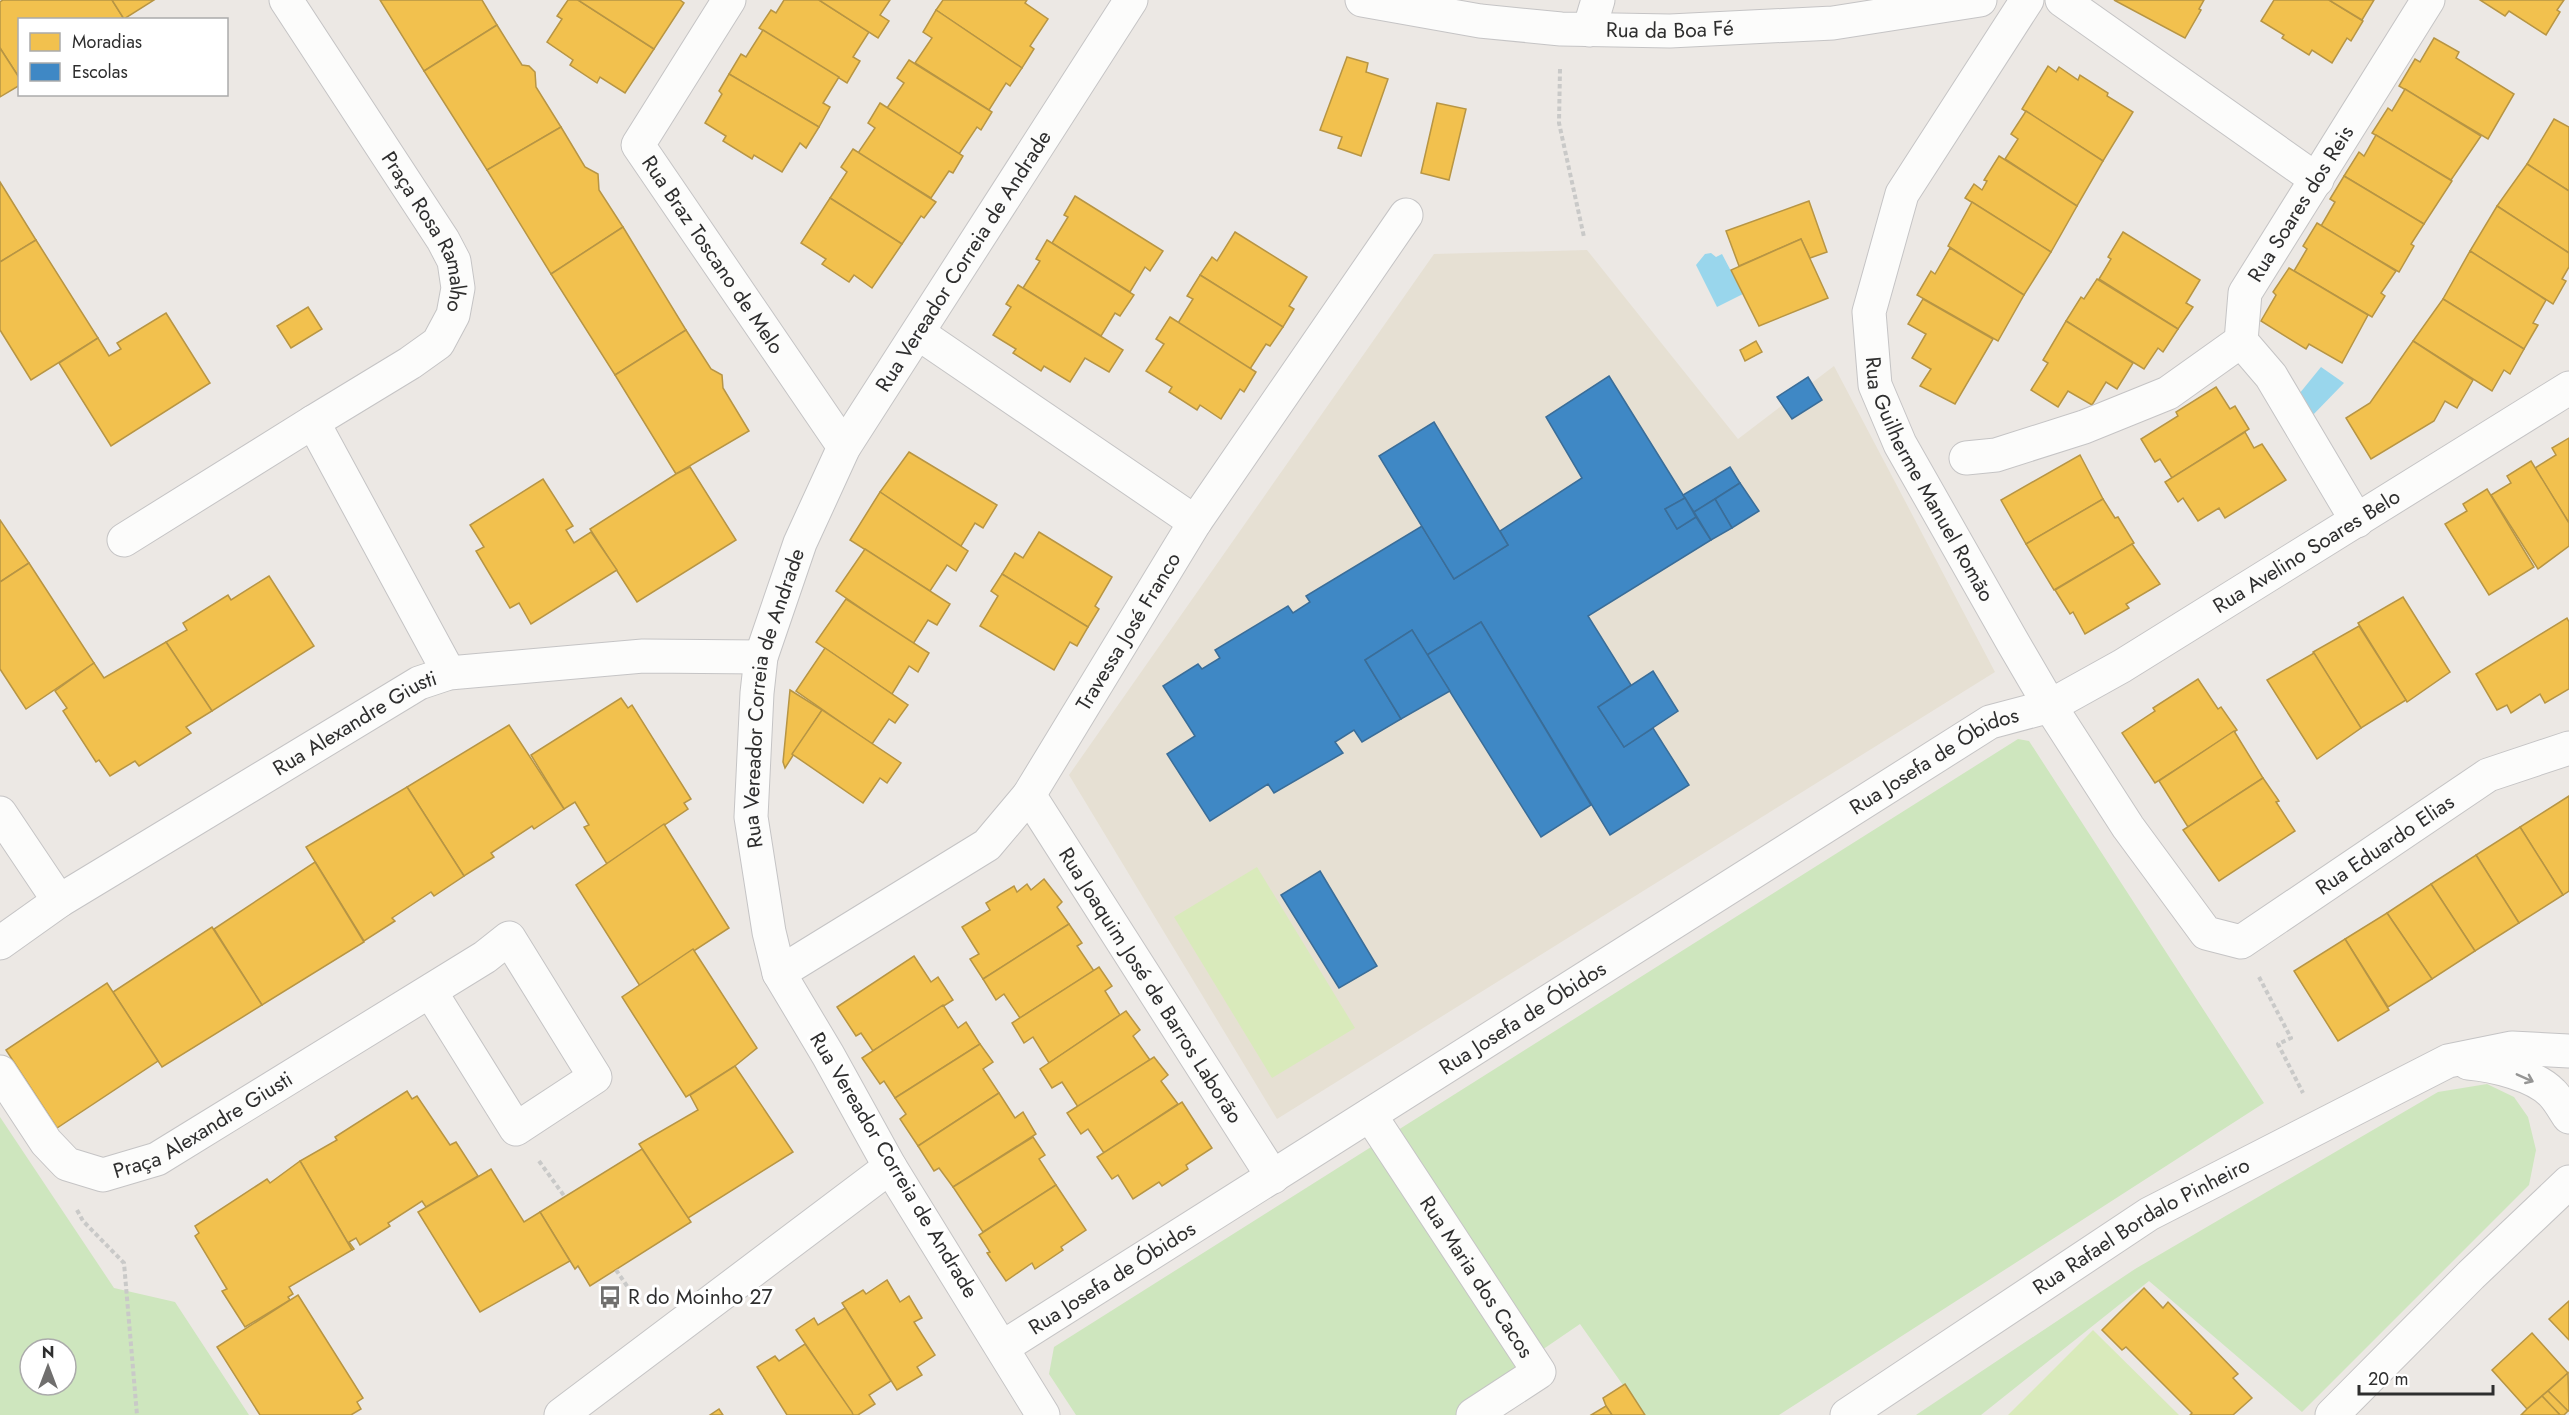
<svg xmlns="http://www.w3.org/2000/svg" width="2569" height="1415" viewBox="0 0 2569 1415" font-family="Jost,sans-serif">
	<rect width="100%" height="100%" fill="#ece8e4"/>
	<polygon fill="#e6e0d3" points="1587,250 1738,439 1834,366 1995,672 1277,1119 1069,775 1434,254"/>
	<g fill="#cee6be" fill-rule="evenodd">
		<polygon points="2018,739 2029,741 2264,1103 1779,1415 1644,1415 1580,1324 1473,1397 1485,1415 1076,1415 1049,1374 1054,1347"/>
		<polygon points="2487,1084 2514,1097 2528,1117 2536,1150 2529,1185 2302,1412 2149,1281 1981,1415 1916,1415 2135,1269 2438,1092"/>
		<path d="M 0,1117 L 114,1288 L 175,1302 L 249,1415 L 0,1415 ZM 30,1349 L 66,1349 L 66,1385 L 30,1385 Z"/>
	</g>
	<g fill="#d9eabb">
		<polygon points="1257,867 1355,1028 1272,1078 1174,917"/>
		<polygon points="2093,1330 2179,1415 2008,1415"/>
	</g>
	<g fill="#99d6ec">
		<polygon points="1711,253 1716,257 1722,254 1743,294 1717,307 1696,265 1705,254"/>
		<polygon points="2321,367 2344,383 2309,419 2295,399"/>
	</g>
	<g fill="#f2c14e" stroke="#b79544" stroke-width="1.5">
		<polygon points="3,0 112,0 124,19 20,20 20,79 0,48 0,2"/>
		<polygon points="112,0 154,0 124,19"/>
		<polygon points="380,0 482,0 497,25 424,71"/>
		<polygon points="568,0 578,0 654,49 625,93 600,77 597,83 570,65 573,60 547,42 562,19 557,16"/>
		<polygon points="578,0 680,0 684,3 654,49"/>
		<polygon points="784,0 819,0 869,32 853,57 860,61 847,83 759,28 771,10 776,13"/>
		<polygon points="819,0 890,0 880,15 889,21 878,38"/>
		<polygon points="943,0 1027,0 1025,3 1048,19 1030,46 1034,49 1022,68 936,10"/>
		<polygon points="2114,0 2204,0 2199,9 2201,10 2185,38"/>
		<polygon points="2274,0 2329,0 2363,21 2351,41 2347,38 2332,63 2312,50 2309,55 2282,38 2284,35 2261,21"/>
		<polygon points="2329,0 2374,0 2362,20"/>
		<polygon points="2480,0 2564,0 2557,10 2560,12 2546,35 2509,11 2505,16"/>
		<polygon points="936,10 1022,68 1010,86 1006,83 989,110 915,63 932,38 923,32"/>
		<polygon points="497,25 522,65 529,66 535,72 536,87 561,127 487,170 424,71"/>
		<polygon points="763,30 839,77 823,103 830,107 819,127 729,74 741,54 746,57"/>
		<polygon points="2434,38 2459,52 2456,58 2514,94 2488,139 2399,86 2415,59 2420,62"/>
		<polygon points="0,48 20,79 20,85 0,97"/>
		<polygon points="1347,57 1368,63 1366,72 1388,79 1361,156 1338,148 1342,137 1320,130"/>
		<polygon points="909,60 992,112 981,130 977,127 959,154 887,108 904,83 897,78"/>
		<polygon points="2048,66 2056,72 2059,67 2078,80 2080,75 2108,93 2107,96 2133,112 2103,161 2022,109"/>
		<polygon points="729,74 819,127 806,148 800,143 782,172 754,155 752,159 723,141 726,136 705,123 722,94 719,91"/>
		<polygon points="2405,89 2481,136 2451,180 2372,133 2388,108 2392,111"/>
		<polygon points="880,103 963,156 953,173 949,171 931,198 858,153 875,128 868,123"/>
		<polygon points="1437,103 1466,109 1449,180 1421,173"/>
		<polygon points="2026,111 2103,161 2077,206 2005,159 2018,139 2011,134"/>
		<polygon points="2554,119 2569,127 2569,191 2527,164"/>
		<polygon points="561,127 585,167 598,174 599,190 623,227 551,274 487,170"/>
		<polygon points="2376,135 2452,181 2424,224 2344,176 2359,152 2364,156"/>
		<polygon points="853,149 936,202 924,218 921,216 902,244 830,198 847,172 841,167"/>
		<polygon points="1999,156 2077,206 2051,252 1965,198 1974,184 1982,190 1987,181 1984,180"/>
		<polygon points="2527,164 2569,191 2569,253 2497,206"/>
		<polygon points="2344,176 2424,224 2411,244 2414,246 2399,272 2321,226 2335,202 2330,199"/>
		<polygon points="0,182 36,240 0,262"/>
		<polygon points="1075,196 1163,251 1150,271 1145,267 1130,292 1052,243 1068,217 1064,215"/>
		<polygon points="830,198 902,244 872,288 854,275 849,282 822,264 826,259 801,243"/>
		<polygon points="1809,201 1827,252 1810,258 1801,239 1739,266 1726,231"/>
		<polygon points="1972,202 2051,252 2024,295 1948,246"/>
		<polygon points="2497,206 2569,253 2569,267 2562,279 2566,281 2553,304 2470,251"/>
		<polygon points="2317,223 2396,271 2381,293 2385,296 2372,317 2294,271 2307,249 2303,246"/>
		<polygon points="623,227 686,330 615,375 551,274"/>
		<polygon points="1235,232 1307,277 1289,306 1294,309 1283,327 1200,275 1212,257 1217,261"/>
		<polygon points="2123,232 2200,280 2186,303 2193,307 2178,329 2099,279 2111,259 2108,257"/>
		<polygon points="1801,239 1828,298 1759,326 1731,270"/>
		<polygon points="36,240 98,338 31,380 0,330 0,262"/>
		<polygon points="1047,240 1134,295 1120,316 1115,313 1101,336 1023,288 1040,261 1036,259"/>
		<polygon points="1950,248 2024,295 1998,341 1917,295 1931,271 1935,274"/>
		<polygon points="2470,251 2546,300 2533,323 2538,325 2524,349 2443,299"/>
		<polygon points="2289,268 2368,315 2342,363 2309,344 2306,349 2261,321 2276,295 2273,292"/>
		<polygon points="1200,275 1283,327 1270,346 1266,344 1250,369 1178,323 1193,299 1187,296"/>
		<polygon points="2097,279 2178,329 2163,352 2158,348 2144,369 2066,321 2081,297 2084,299"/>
		<polygon points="1018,285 1123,350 1109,372 1085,358 1070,382 1044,366 1041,371 1013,353 1016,349 993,335 1011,307 1006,304"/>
		<polygon points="1923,299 1993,339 1955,404 1920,386 1931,369 1912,358 1926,334 1908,324"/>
		<polygon points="2443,299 2524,349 2510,374 2504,370 2492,391 2413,341"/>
		<polygon points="308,307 322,329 291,348 277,326"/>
		<polygon points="166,313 210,383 111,446 59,363 98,338 109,356 121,349 117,343"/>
		<polygon points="1170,317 1256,372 1244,392 1240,389 1221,419 1200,405 1197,410 1169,392 1172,387 1146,371 1164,344 1156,339"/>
		<polygon points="2066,321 2133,363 2117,389 2106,382 2092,405 2068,391 2058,407 2031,390 2048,363 2043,360"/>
		<polygon points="686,330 711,369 722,375 723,388 749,431 676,474 615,375"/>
		<polygon points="1756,341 1762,352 1745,361 1740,350"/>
		<polygon points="2413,341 2473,380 2457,408 2445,401 2434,421 2371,459 2346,418 2370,403"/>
		<polygon points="2216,387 2230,409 2235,406 2249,429 2172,478 2160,459 2155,462 2141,439 2178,416 2176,412"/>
		<polygon points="2245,432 2254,448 2262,444 2286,480 2225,518 2219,508 2198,521 2183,498 2178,502 2165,482"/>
		<polygon points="2569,438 2569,523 2535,468 2556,455 2552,448"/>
		<polygon points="909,452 997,505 983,528 975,523 961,546 880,492"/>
		<polygon points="2080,455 2103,499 2026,544 2001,500"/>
		<polygon points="2531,461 2569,523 2569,546 2538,569 2491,495 2511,483 2507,476"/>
		<polygon points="690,467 736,540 637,602 590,529 676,474"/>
		<polygon points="543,479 573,526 566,530 574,543 591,532 617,570 531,624 519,603 510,608 476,551 484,547 470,525"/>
		<polygon points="2487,489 2534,567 2489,595 2445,524 2467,511 2463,504"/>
		<polygon points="880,492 968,551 956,571 947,565 930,591 850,540"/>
		<polygon points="2103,499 2115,518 2118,517 2134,543 2054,590 2026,544"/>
		<polygon points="0,520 29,563 0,582"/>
		<polygon points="1039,532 1112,577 1095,606 1099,609 1088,627 1002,574 1015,553 1023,558"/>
		<polygon points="2132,544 2160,584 2126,604 2129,608 2085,634 2073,612 2070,614 2055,590"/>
		<polygon points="865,549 950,604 937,625 928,620 913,644 836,591"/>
		<polygon points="29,563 94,663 26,709 0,669 0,582"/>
		<polygon points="1002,574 1088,627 1077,646 1070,642 1054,670 980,626 998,596 991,591"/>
		<polygon points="269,576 314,646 212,711 166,642 187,630 183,623 228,595 231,600"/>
		<polygon points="2403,597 2450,672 2407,702 2358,623"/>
		<polygon points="846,599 929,653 918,672 909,666 892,694 816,642"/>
		<polygon points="2567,618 2569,622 2569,689 2545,703 2540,694 2511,713 2507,705 2497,710 2476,674"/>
		<polygon points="2359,626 2406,700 2361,728 2313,652"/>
		<polygon points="166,642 212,711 186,727 191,733 139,766 135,761 110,776 99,760 96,762 63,711 67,708 55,691 94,663 104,678"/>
		<polygon points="825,648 908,705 895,723 889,719 872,744 796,691"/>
		<polygon points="2314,653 2361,728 2317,759 2267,680"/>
		<polygon points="2198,679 2218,709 2221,707 2237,730 2155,783 2122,733 2155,711 2153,708"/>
		<polygon points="790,690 822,710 785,768 783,762"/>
		<polygon points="621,698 628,708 632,705 691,799 684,803 688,809 607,864 584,827 589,825 575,802 564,809 531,755"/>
		<polygon points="822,710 901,763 887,783 880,778 863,803 792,754"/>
		<polygon points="509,725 564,809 534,829 532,826 491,853 494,857 464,876 407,787"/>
		<polygon points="2234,731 2263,778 2188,827 2159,781"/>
		<polygon points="2263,778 2279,801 2276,802 2295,831 2219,881 2183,830"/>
		<polygon points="407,787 464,876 434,896 431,892 392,918 395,921 364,941 306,847"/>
		<polygon points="2569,796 2569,891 2563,895 2520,827"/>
		<polygon points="664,824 729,928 640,986 576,885"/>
		<polygon points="2520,827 2563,895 2519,923 2476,855"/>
		<polygon points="2476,855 2519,923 2475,951 2431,884"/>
		<polygon points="315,862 364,942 262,1005 214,929"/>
		<polygon points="1044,879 1062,902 1057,907 1069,924 983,979 970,959 979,954 962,927 990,910 986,903 1014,886 1017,892 1027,884 1031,890"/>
		<polygon points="2431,884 2475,951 2432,979 2387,913"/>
		<polygon points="2387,913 2432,979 2388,1007 2345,939"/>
		<polygon points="1069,924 1082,943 1077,946 1094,971 1020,1018 1004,994 996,1000 983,979"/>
		<polygon points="212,927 262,1005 162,1067 113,992"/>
		<polygon points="2345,939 2389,1010 2338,1041 2294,971"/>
		<polygon points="693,949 757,1048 735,1066 686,1097 622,997"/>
		<polygon points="914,956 931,982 938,977 953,1000 873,1051 861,1033 856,1036 837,1007"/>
		<polygon points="1099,967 1112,986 1105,991 1120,1015 1049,1063 1033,1037 1024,1043 1012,1023"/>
		<polygon points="107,983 158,1061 57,1128 6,1050"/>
		<polygon points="943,1005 958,1028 966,1022 980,1044 895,1098 884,1081 880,1084 862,1058"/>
		<polygon points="1126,1011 1140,1030 1133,1036 1150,1060 1078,1107 1062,1082 1052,1088 1040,1069"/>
		<polygon points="980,1044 993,1062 983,1069 999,1093 918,1146 900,1119 906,1114 895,1098"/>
		<polygon points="1154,1057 1168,1075 1161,1081 1178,1104 1104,1153 1088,1129 1081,1134 1067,1113"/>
		<polygon points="735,1066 793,1152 688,1218 639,1144 698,1110 690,1095"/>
		<polygon points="407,1091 412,1099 417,1096 450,1145 456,1142 478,1176 426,1207 422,1201 388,1223 390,1226 360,1245 356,1238 349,1242 354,1249 352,1250 300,1161 337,1140 335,1137"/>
		<polygon points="999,1093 1015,1118 1023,1112 1036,1134 953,1187 939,1168 934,1171 918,1146"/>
		<polygon points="1182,1102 1212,1148 1186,1165 1188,1169 1162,1186 1159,1182 1133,1199 1118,1175 1112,1179 1097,1157"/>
		<polygon points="1033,1137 1045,1155 1039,1159 1056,1185 983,1232 953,1187"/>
		<polygon points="642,1149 691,1222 590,1286 578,1266 575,1269 540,1212"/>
		<polygon points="300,1161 352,1250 289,1287 293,1294 288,1297 290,1300 245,1327 222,1291 227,1289 195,1236 199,1233 195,1226 267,1179 270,1183"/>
		<polygon points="491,1169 524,1222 540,1212 570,1261 480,1312 418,1212"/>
		<polygon points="1056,1185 1086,1230 1061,1247 1063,1250 1035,1269 1032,1263 1006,1281 987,1253 990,1252 979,1235"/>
		<polygon points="887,1280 900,1302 909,1296 922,1318 914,1322 935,1355 917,1367 922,1375 897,1390 842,1303 863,1290 866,1294"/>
		<polygon points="2144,1288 2163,1308 2168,1302 2238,1374 2233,1378 2252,1398 2233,1415 2190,1415 2192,1413 2126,1347 2122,1350 2102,1330"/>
		<polygon points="298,1295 363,1398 357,1402 361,1409 351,1415 260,1415 217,1347"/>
		<polygon points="2569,1301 2569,1340 2549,1319"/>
		<polygon points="845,1308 891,1381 869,1395 875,1404 858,1415 853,1415 796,1330 814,1318 818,1325"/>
		<polygon points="2532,1333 2568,1373 2527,1409 2492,1370"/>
		<polygon points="805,1344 852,1412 853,1415 787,1415 757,1367 775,1356 779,1361"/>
		<polygon points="2568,1373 2569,1410 2568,1411 2548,1391"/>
		<polygon points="1625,1384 1645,1415 1612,1415 1606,1406 1603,1398"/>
		<polygon points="2548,1391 2568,1411 2564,1415 2560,1415 2542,1396"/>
		<polygon points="2542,1396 2560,1415 2521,1415 2527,1409"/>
		<polygon points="1606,1406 1612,1415 1591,1415"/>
		<polygon points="719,1409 723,1415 710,1415"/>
	</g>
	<g fill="#3f88c5" stroke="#3a6d98" stroke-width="1.5">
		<polygon points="1609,376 1685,498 1665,509 1677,529 1696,517 1711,540 1588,616 1631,685 1598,707 1624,747 1653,728 1689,785 1610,835 1481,622 1427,655 1412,630 1365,660 1401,719 1362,742 1354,730 1335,742 1343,753 1274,793 1268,784 1210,821 1167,754 1195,736 1163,686 1198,664 1202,669 1220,658 1215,650 1288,606 1293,613 1310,602 1306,596 1422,526 1454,579 1508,545 1500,531 1582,478 1546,417"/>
		<polygon points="1808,377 1822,400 1792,419 1777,397"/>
		<polygon points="1434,422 1508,545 1454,579 1379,456"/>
		<polygon points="1730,467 1740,483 1694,512 1683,495"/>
		<polygon points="1740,483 1759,511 1732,528 1715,499"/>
		<polygon points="1685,498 1696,517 1677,529 1665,509"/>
		<polygon points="1715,499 1732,528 1711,540 1694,512"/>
		<polygon points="1481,622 1591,805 1541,837 1427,655"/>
		<polygon points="1412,630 1450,691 1401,719 1365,660"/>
		<polygon points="1653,671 1678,711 1624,747 1598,707"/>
		<polygon points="1320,871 1377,966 1339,988 1281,895"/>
	</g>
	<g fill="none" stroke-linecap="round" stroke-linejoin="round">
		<g stroke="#c5c4c5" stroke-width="35">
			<g id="minor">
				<path id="s1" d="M 286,0 L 443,240 L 454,261 L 458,288 L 453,315 L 438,343 L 410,363 L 313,422 L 449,673"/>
				<path id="s2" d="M 729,0 L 638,145 L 844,447"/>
				<path id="s3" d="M 1362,0 L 1480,21 L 1561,29 L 1670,31 L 1833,23 L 1980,0"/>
				<path id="s4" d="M 2027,0 L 1902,194 L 1869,312 L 1875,385 L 1900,444 L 2012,641 L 2050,706 L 2128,827 L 2206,933 L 2241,942 L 2488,775 L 2569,748"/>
				<polyline points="2062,0 2317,180"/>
				<polyline points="1589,30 1598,0"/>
				<polyline points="918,333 1195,522"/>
				<polyline points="2241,341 2271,376 2357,521"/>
				<path id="s5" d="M 1966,458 L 1996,455 L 2084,427 L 2168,393 L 2241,341 L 2245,293 L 2428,0"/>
				<polyline points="124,540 313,422"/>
				<path id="s6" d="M 1029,795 L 1273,1177"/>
				<polyline points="0,813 59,901"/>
				<path id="s7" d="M 0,943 L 59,901 L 419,683 L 449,673 L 643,656 L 761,657"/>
				<path id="s8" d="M 779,973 L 987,845 L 1029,795 L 1195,522 L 1406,215"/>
				<path d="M 2468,1063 C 2493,1065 2535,1075 2552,1093 C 2559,1100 2564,1110 2569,1117"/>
				<path id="s9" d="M 0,1072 L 46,1142 L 67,1164 L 103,1175 L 157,1159 L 485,957 L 509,938 L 595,1077 L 516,1129 L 430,991"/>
				<path id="s10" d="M 1370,1115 L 1539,1372 L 1473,1415"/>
				<path id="s11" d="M 1003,1347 L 1990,722 L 2050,706 L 2122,666 L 2569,388"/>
				<polyline points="561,1415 890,1167"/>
				<path id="s12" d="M 1043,1415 L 890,1167 L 828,1055 L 779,973 L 769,932 L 751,817 L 757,693 L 761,657 L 800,543 L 844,447 L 1131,0"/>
				<path id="s13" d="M 1847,1415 L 2149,1214 L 2448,1061 L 2512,1048 L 2569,1051"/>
				<polyline points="2332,1415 2471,1275 2569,1182"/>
			</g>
		</g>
		<g stroke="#c9c9c8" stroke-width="4" stroke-dasharray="4.5 3" stroke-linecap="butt">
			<polyline points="1560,69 1559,123 1584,237"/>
			<polyline points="2259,977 2291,1038 2278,1044 2303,1093"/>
			<polyline points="539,1161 565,1197"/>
			<polyline points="77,1210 83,1221 124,1263 137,1415"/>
			<polyline points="616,1270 641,1306"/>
		</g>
		<use href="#minor" stroke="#fcfcfb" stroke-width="33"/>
	</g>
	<defs><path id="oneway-shaft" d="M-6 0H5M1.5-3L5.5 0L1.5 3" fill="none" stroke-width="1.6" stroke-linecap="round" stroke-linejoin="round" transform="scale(1.5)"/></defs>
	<use stroke="#959594" href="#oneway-shaft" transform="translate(2525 1078) rotate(24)"/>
	<defs>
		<g id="bus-bare" transform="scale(1.8)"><path d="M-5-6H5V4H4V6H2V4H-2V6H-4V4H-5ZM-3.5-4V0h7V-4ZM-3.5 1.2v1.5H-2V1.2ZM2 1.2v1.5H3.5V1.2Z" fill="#706f6e" stroke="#fff" stroke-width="2.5" paint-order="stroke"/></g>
	</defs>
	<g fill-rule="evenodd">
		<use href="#bus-bare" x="610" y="1297"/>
	</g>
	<g text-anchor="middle" stroke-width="6" stroke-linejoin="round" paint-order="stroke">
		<g font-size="21" fill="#2e2e2e" stroke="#fff">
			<text dy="7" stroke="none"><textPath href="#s3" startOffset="310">Rua da Boa Fé</textPath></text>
			<text dy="7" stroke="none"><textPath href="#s5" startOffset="456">Rua Soares dos Reis</textPath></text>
			<text dy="7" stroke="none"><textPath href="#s1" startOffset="273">Praça Rosa Ramalho</textPath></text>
			<text dy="7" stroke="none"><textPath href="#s2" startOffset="304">Rua Braz Toscano de Melo</textPath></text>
			<text dy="7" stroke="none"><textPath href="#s12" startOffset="1281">Rua Vereador Correia de Andrade</textPath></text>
			<text dy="7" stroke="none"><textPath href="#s4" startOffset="534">Rua Guilherme Manuel Romão</textPath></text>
			<text dy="7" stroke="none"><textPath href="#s11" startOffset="1530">Rua Avelino Soares Belo</textPath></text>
			<text dy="7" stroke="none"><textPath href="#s8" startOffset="501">Travessa José Franco</textPath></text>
			<text dy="7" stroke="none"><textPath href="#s12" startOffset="795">Rua Vereador Correia de Andrade</textPath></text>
			<text dy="7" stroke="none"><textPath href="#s7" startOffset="418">Rua Alexandre Giusti</textPath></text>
			<text dy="7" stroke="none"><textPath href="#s11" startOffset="1101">Rua Josefa de Óbidos</textPath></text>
			<text dy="7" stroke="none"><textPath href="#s4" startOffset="1278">Rua Eduardo Elias</textPath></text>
			<text dy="7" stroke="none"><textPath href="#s6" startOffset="226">Rua Joaquim José de Barros Laborão</textPath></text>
			<text dy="7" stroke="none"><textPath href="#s11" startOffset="615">Rua Josefa de Óbidos</textPath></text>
			<text dy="7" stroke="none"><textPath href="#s9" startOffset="264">Praça Alexandre Giusti</textPath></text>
			<text transform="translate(894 1165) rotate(59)" y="7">Rua Vereador Correia de Andrade</text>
			<text dy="7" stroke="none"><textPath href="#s13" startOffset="350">Rua Rafael Bordalo Pinheiro</textPath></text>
			<text dy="7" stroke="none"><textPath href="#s10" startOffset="194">Rua Maria dos Cacos</textPath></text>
			<text dy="7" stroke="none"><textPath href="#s11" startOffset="129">Rua Josefa de Óbidos</textPath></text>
		</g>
		<g font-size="21" fill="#2e2e2e" stroke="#fff" text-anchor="start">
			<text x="628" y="1304">R do Moinho 27</text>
		</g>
	</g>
	<rect x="18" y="18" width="210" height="78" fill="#ffffff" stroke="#ababab" stroke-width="1.5"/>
	<rect x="30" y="33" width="30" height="18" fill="#f2c14e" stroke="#ababab" stroke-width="1.5"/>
	<text x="72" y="48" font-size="18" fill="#2e2e2e">Moradias</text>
	<rect x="30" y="63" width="30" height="18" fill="#3f88c5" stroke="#ababab" stroke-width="1.5"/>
	<text x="72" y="78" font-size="18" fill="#2e2e2e">Escolas</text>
	<g transform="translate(48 1367)"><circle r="28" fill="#ffffff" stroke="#ababab" stroke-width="1.5"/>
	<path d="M0-4.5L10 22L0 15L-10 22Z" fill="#706f6e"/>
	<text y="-9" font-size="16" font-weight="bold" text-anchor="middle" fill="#2e2e2e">N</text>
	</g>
	<path d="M2359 1385v9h134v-9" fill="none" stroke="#2e2e2e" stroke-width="3"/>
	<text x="2368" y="1385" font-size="18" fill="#2e2e2e" stroke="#ffffff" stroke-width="4.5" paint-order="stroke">20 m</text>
</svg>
